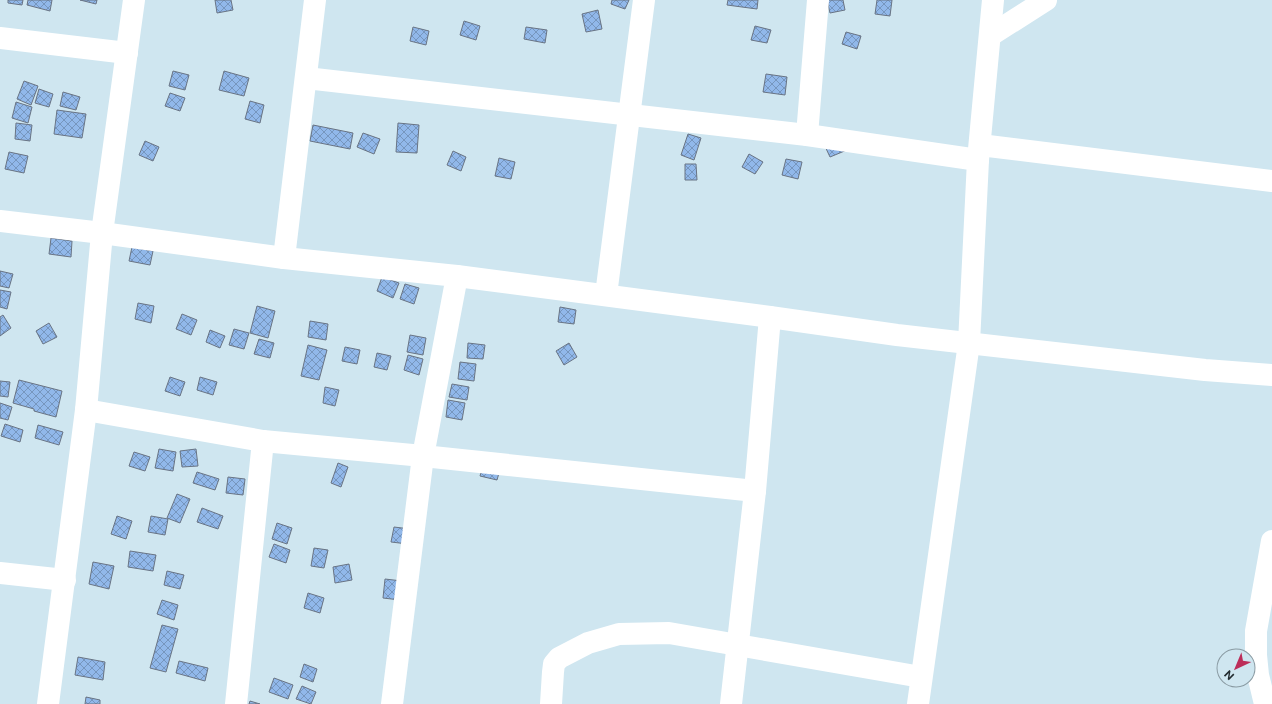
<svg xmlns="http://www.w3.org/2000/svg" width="1272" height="704" viewBox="0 0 1272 704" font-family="'Public Sans',sans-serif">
	<defs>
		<pattern id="building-cross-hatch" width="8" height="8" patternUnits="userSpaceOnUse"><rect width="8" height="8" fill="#91b8ea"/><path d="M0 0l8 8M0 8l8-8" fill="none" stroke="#7696be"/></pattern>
	</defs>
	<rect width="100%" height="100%" fill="#cfe6f0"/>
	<g fill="url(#building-cross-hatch)" stroke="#697484">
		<polygon points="8,0 23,0 22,5 8,3"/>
		<polygon points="28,0 52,0 50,11 27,5"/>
		<polygon points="80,0 97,0 96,4"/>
		<polygon points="215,0 231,0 233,10 217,13"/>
		<polygon points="612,0 629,0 625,9 611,4"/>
		<polygon points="728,0 758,0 757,9 727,5"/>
		<polygon points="827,0 843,0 845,10 830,13"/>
		<polygon points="877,0 892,0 890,16 875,14"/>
		<polygon points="598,10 602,29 586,32 582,14"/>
		<polygon points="464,21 480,26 476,40 460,35"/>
		<polygon points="755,26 771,30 767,43 751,40"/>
		<polygon points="413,27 429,31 426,45 410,41"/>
		<polygon points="526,27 547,30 545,43 524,39"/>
		<polygon points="846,32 861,36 857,49 842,44"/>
		<polygon points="173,71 189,75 185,90 169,86"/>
		<polygon points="224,71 249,78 244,96 219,90"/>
		<polygon points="766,74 787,77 785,95 763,92"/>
		<polygon points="24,81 38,86 31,105 17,99"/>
		<polygon points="39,89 53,94 49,107 35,103"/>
		<polygon points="63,92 80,97 76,110 60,106"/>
		<polygon points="170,93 185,98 180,111 165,106"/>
		<polygon points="250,101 264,105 260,123 245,119"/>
		<polygon points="16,102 32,107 28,123 12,118"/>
		<polygon points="57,110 86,114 82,138 54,134"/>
		<polygon points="16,123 32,125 30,141 15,139"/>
		<polygon points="398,123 419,125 417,153 396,152"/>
		<polygon points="313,125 353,133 350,149 310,141"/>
		<polygon points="363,133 380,139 374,154 357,147"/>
		<polygon points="688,134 701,138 694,160 681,155"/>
		<polygon points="145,141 159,147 153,161 139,155"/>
		<polygon points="823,142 847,150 830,157"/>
		<polygon points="453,151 466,157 461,171 447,165"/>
		<polygon points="9,152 28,156 24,173 5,169"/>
		<polygon points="749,154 763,162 755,174 742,167"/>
		<polygon points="499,158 515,162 511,179 495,176"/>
		<polygon points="786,159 802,162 798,179 782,175"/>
		<polygon points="685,164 696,164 697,180 685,180"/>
		<polygon points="51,238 72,241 71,257 49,254"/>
		<polygon points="132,247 153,251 150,265 129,261"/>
		<polygon points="0,271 13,274 9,288 0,286"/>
		<polygon points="382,277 399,283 393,298 377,291"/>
		<polygon points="405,284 419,288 414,304 400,299"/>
		<polygon points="0,290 11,292 7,309 0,307"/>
		<polygon points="138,303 154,306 151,323 135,319"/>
		<polygon points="257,306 275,311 268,338 250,333"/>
		<polygon points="560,307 576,310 574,324 558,322"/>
		<polygon points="182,314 197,320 191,335 176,329"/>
		<polygon points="3,315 11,328 0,336 0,317"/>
		<polygon points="310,321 328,324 326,340 308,337"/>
		<polygon points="49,323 57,337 43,344 36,331"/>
		<polygon points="234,329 249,333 244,349 229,345"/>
		<polygon points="210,330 225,336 220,348 206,342"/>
		<polygon points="410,335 426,338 423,355 407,352"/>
		<polygon points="259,339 274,343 270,358 254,354"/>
		<polygon points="468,343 485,345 483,359 467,358"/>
		<polygon points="569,343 577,357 564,365 556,351"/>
		<polygon points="308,345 327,350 319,380 301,376"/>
		<polygon points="345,347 360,350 357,364 342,361"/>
		<polygon points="377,353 391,356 387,370 374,367"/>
		<polygon points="408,355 423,359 419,375 404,370"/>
		<polygon points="460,362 476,364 474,381 458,379"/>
		<polygon points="170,377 185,382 180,396 165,391"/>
		<polygon points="200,377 217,382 213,395 197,390"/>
		<polygon points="19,380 62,391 56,417 34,411 34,409 13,403"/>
		<polygon points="0,381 10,382 8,397 0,396"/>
		<polygon points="452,384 469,387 467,400 449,397"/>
		<polygon points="325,387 339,390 335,406 323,403"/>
		<polygon points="448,400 465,403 462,420 446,417"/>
		<polygon points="0,403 12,407 8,420 0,418"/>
		<polygon points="5,424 23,430 20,442 1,436"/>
		<polygon points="38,425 63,432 59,445 35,438"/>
		<polygon points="159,449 176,452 173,471 155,468"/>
		<polygon points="196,449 198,466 182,467 180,451"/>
		<polygon points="134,452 150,457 145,471 129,466"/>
		<polygon points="484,462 501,466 497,480 480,476"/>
		<polygon points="338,463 348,467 341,487 331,483"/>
		<polygon points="197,472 219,479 215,490 193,483"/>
		<polygon points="228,477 245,479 243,495 226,493"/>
		<polygon points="177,494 190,499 180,523 167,518"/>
		<polygon points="202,508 223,516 218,529 197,522"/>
		<polygon points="117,516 132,521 126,539 111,534"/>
		<polygon points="151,516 168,519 165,535 148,532"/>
		<polygon points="277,523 292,528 287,544 272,539"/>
		<polygon points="394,527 410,529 408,544 391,542"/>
		<polygon points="274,544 290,550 286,563 269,557"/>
		<polygon points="314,548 328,550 324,568 311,566"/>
		<polygon points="130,551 156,555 153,571 128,567"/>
		<polygon points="93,562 114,566 109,589 89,584"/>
		<polygon points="349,564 352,580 335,583 333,567"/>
		<polygon points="167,571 184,575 180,589 164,585"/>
		<polygon points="385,579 402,581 400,600 383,598"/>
		<polygon points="308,593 324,598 320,613 304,608"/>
		<polygon points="162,600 178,605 174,620 157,614"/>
		<polygon points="162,625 178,629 166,672 150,668"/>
		<polygon points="78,657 105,662 103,680 75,675"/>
		<polygon points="179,661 208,668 205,681 176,673"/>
		<polygon points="304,664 317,669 313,682 300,677"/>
		<polygon points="274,678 293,685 288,699 269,692"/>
		<polygon points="302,686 316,692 311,704 296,699"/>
		<polygon points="86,697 100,700 100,704 85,704"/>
		<polygon points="250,701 260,704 249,704"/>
	</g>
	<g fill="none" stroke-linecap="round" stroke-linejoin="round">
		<g stroke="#fff" stroke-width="22">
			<polyline points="991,35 1046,0"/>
			<polyline points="0,38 127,53"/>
			<polyline points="306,78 807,135 978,160"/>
			<polyline points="807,135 818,0"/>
			<polyline points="980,145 1272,181"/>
			<polyline points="0,221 102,233 284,258 457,276 770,317 897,335 1205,370 1272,375"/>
			<polyline points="284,258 315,0"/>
			<polyline points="606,295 644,0"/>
			<polyline points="86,410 263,441 423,456 755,491"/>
			<polyline points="0,573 65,580"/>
			<polyline points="48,704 86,410 102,233 134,0"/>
			<polyline points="236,704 263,441"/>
			<polyline points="392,704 423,456 457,276"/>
			<polyline points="551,704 553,672 554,664 559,658 588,643 619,634 669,633 921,677"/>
			<polyline points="731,704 755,491 770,317"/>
			<polyline points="918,704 969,343 978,160 993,0"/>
			<polyline points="1265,704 1258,675 1256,655 1256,631 1272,541"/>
		</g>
	</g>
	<g transform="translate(1236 668) rotate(224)"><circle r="19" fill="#cfe6f0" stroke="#8a9ba3"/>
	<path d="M0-3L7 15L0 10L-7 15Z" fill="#bc2d59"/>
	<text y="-6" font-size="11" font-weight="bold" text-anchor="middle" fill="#222b2f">N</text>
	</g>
</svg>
